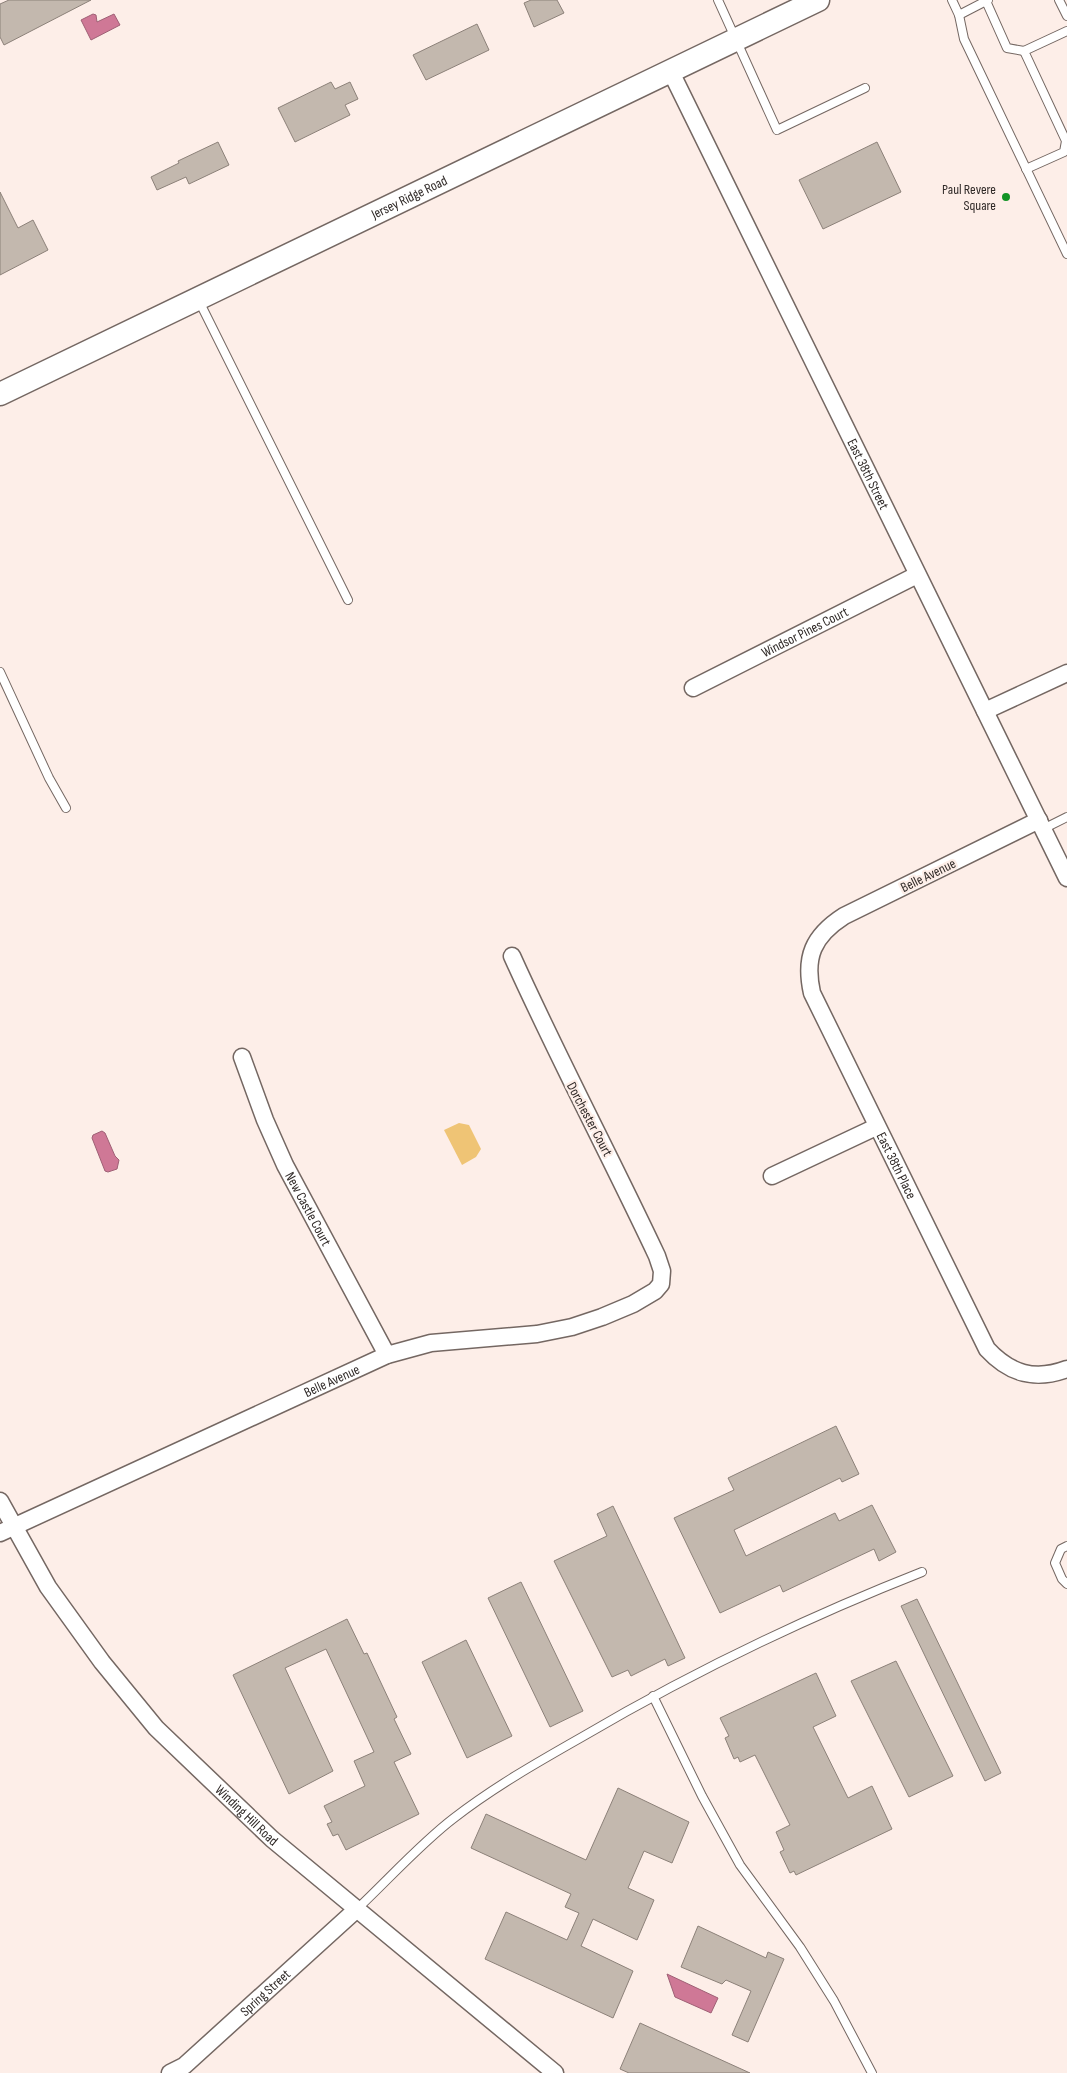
<svg xmlns="http://www.w3.org/2000/svg" width="1067" height="2073" viewBox="0 0 1067 2073" font-family="'Sofia Sans Condensed',sans-serif">
	<rect width="100%" height="100%" fill="#fdeee8"/>
	<polygon fill="#efc475" points="459,1123 469,1125 481,1149 476,1157 462,1165 444,1130"/>
	<g fill="#cf7896" stroke="#9f6075">
		<polygon points="93,14 96,15 97,22 114,14 120,25 91,40 81,20"/>
		<polygon points="102,1131 105,1133 115,1156 119,1160 117,1169 108,1172 105,1171 92,1138 93,1135"/>
		<polygon points="667,1974 718,1998 711,2013 675,1997"/>
	</g>
	<g fill="#c3b8ae" stroke="#8c8179">
		<polygon points="9,0 91,0 4,45 0,37 0,4"/>
		<polygon points="531,0 557,0 564,13 534,27 524,3"/>
		<polygon points="477,24 489,50 426,80 413,55"/>
		<polygon points="331,82 335,89 350,82 358,99 345,105 350,115 295,142 278,108"/>
		<polygon points="218,142 229,165 189,184 186,177 157,190 151,177 179,163 178,161"/>
		<polygon points="877,142 901,192 823,229 799,180"/>
		<polygon points="0,192 18,228 33,220 48,250 0,275"/>
		<polygon points="836,1426 859,1474 842,1482 840,1478 734,1530 746,1556 835,1513 839,1521 872,1505 896,1552 879,1561 874,1549 783,1592 780,1585 720,1613 674,1518 734,1490 728,1478"/>
		<polygon points="613,1506 685,1658 668,1666 665,1659 631,1676 628,1670 612,1677 554,1561 607,1536 597,1514"/>
		<polygon points="521,1582 583,1711 550,1727 488,1598"/>
		<polygon points="917,1599 1001,1773 985,1781 901,1606"/>
		<polygon points="347,1619 364,1654 367,1653 397,1717 394,1719 411,1754 394,1762 419,1814 346,1850 338,1834 333,1836 327,1824 332,1822 324,1806 365,1786 354,1761 374,1752 326,1649 285,1668 333,1771 289,1794 233,1675"/>
		<polygon points="466,1640 512,1736 467,1758 422,1662"/>
		<polygon points="896,1661 953,1776 909,1797 851,1681"/>
		<polygon points="816,1673 836,1716 813,1727 848,1798 872,1786 892,1829 796,1875 794,1871 790,1873 780,1852 784,1850 776,1832 790,1825 755,1755 740,1762 738,1757 734,1759 725,1738 729,1736 720,1718"/>
		<polygon points="618,1788 689,1822 672,1863 644,1851 628,1888 654,1900 637,1940 593,1919 581,1946 633,1971 613,2018 485,1959 506,1912 567,1940 579,1913 565,1907 571,1894 471,1848 486,1814 586,1860"/>
		<polygon points="698,1926 766,1958 768,1952 784,1959 748,2042 732,2035 751,1991 726,1980 722,1984 681,1967"/>
		<polygon points="640,2023 750,2073 629,2073 620,2069"/>
	</g>
	<g fill="none" stroke-linecap="round" stroke-linejoin="round">
		<g stroke="#746762" stroke-width="10">
			<g id="lane">
				<polyline points="718,0 777,130 865,88"/>
				<polyline points="952,0 959,15 964,39 1067,254"/>
				<polyline points="1059,0 1067,16"/>
				<polyline points="986,1 1007,48 1024,51"/>
				<polyline points="959,15 988,0"/>
				<polyline points="1026,169 1064,152 1066,141 1024,51 1067,31"/>
				<polyline points="199,301 348,600"/>
				<polyline points="0,672 49,778 66,808"/>
				<polyline points="1043,829 1067,817"/>
				<polyline points="1067,1546 1061,1549 1055,1563 1062,1579 1067,1584"/>
				<polyline points="653,1696 702,1796 740,1865 800,1947 834,2001 872,2073"/>
				<path d="M 357,1909 C 388,1880 421,1843 454,1818 C 494,1787 538,1762 582,1737 C 691,1673 805,1618 922,1572"/>
			</g>
		</g>
		<g stroke="#746762" stroke-width="19">
			<g id="street">
				<path id="s1" d="M 670,70 L 1067,878"/>
				<path id="s2" d="M 693,688 L 917,575"/>
				<polyline points="985,711 1067,673"/>
				<path id="s3" d="M 1039,820 L 844,916 C 813,936 804,957 812,993 L 987,1349 C 1010,1374 1035,1381 1067,1369"/>
				<path id="s4" d="M 242,1057 L 265,1120 L 285,1165 L 387,1355"/>
				<polyline points="772,1176 876,1127"/>
				<path id="s5" d="M 0,1501 L 48,1587 L 102,1662 L 156,1728 L 272,1839 L 555,2073"/>
				<path id="s6" d="M 0,1533 L 387,1355 L 431,1343 L 537,1334 L 572,1327 L 602,1317 L 633,1304 L 655,1291 L 661,1284 L 662,1271 L 657,1256 C 610,1156 558,1058 512,956"/>
				<path id="s7" d="M 170,2073 L 184,2066 L 357,1909"/>
			</g>
		</g>
		<g stroke="#746762" stroke-width="25">
			<g id="secondary">
				<path id="s8" d="M 0,394 L 818,0"/>
			</g>
		</g>
		<use href="#lane" stroke="#fff" stroke-width="8"/>
		<use href="#street" stroke="#fff" stroke-width="16"/>
		<use href="#secondary" stroke="#fff" stroke-width="22"/>
	</g>
	<circle fill="#129325" stroke="#fdeee8" stroke-width="2" cx="1006" cy="197" r="5"/>
	<g text-anchor="middle" stroke-width="4.5" stroke-linejoin="round" paint-order="stroke">
		<g font-size="14" fill="#2f2927" stroke="#fdeee8" text-anchor="end">
			<text x="996" y="194">Paul Revere<tspan x="996" dy="16">Square</tspan></text>
		</g>
		<g font-size="14" fill="#2f2927" stroke="#fdeee8">
			<text dy="5" stroke="none"><textPath href="#s8" startOffset="454">Jersey Ridge Road</textPath></text>
			<text dy="5" stroke="none"><textPath href="#s1" startOffset="450">East 38th Street</textPath></text>
			<text dy="5" stroke="none"><textPath href="#s2" startOffset="125">Windsor Pines Court</textPath></text>
			<text transform="translate(928 875) rotate(-26)" y="5">Belle Avenue</text>
			<text transform="translate(590 1119) rotate(62)" y="5">Dorchester Court</text>
			<text dy="5" stroke="none"><textPath href="#s3" startOffset="500">East 38th Place</textPath></text>
			<text dy="5" stroke="none"><textPath href="#s4" startOffset="166">New Castle Court</textPath></text>
			<text dy="5" stroke="none"><textPath href="#s6" startOffset="365">Belle Avenue</textPath></text>
			<text dy="5" stroke="none"><textPath href="#s5" startOffset="402">Winding Hill Road</textPath></text>
			<text dy="5" stroke="none"><textPath href="#s7" startOffset="125">Spring Street</textPath></text>
		</g>
	</g>
</svg>
